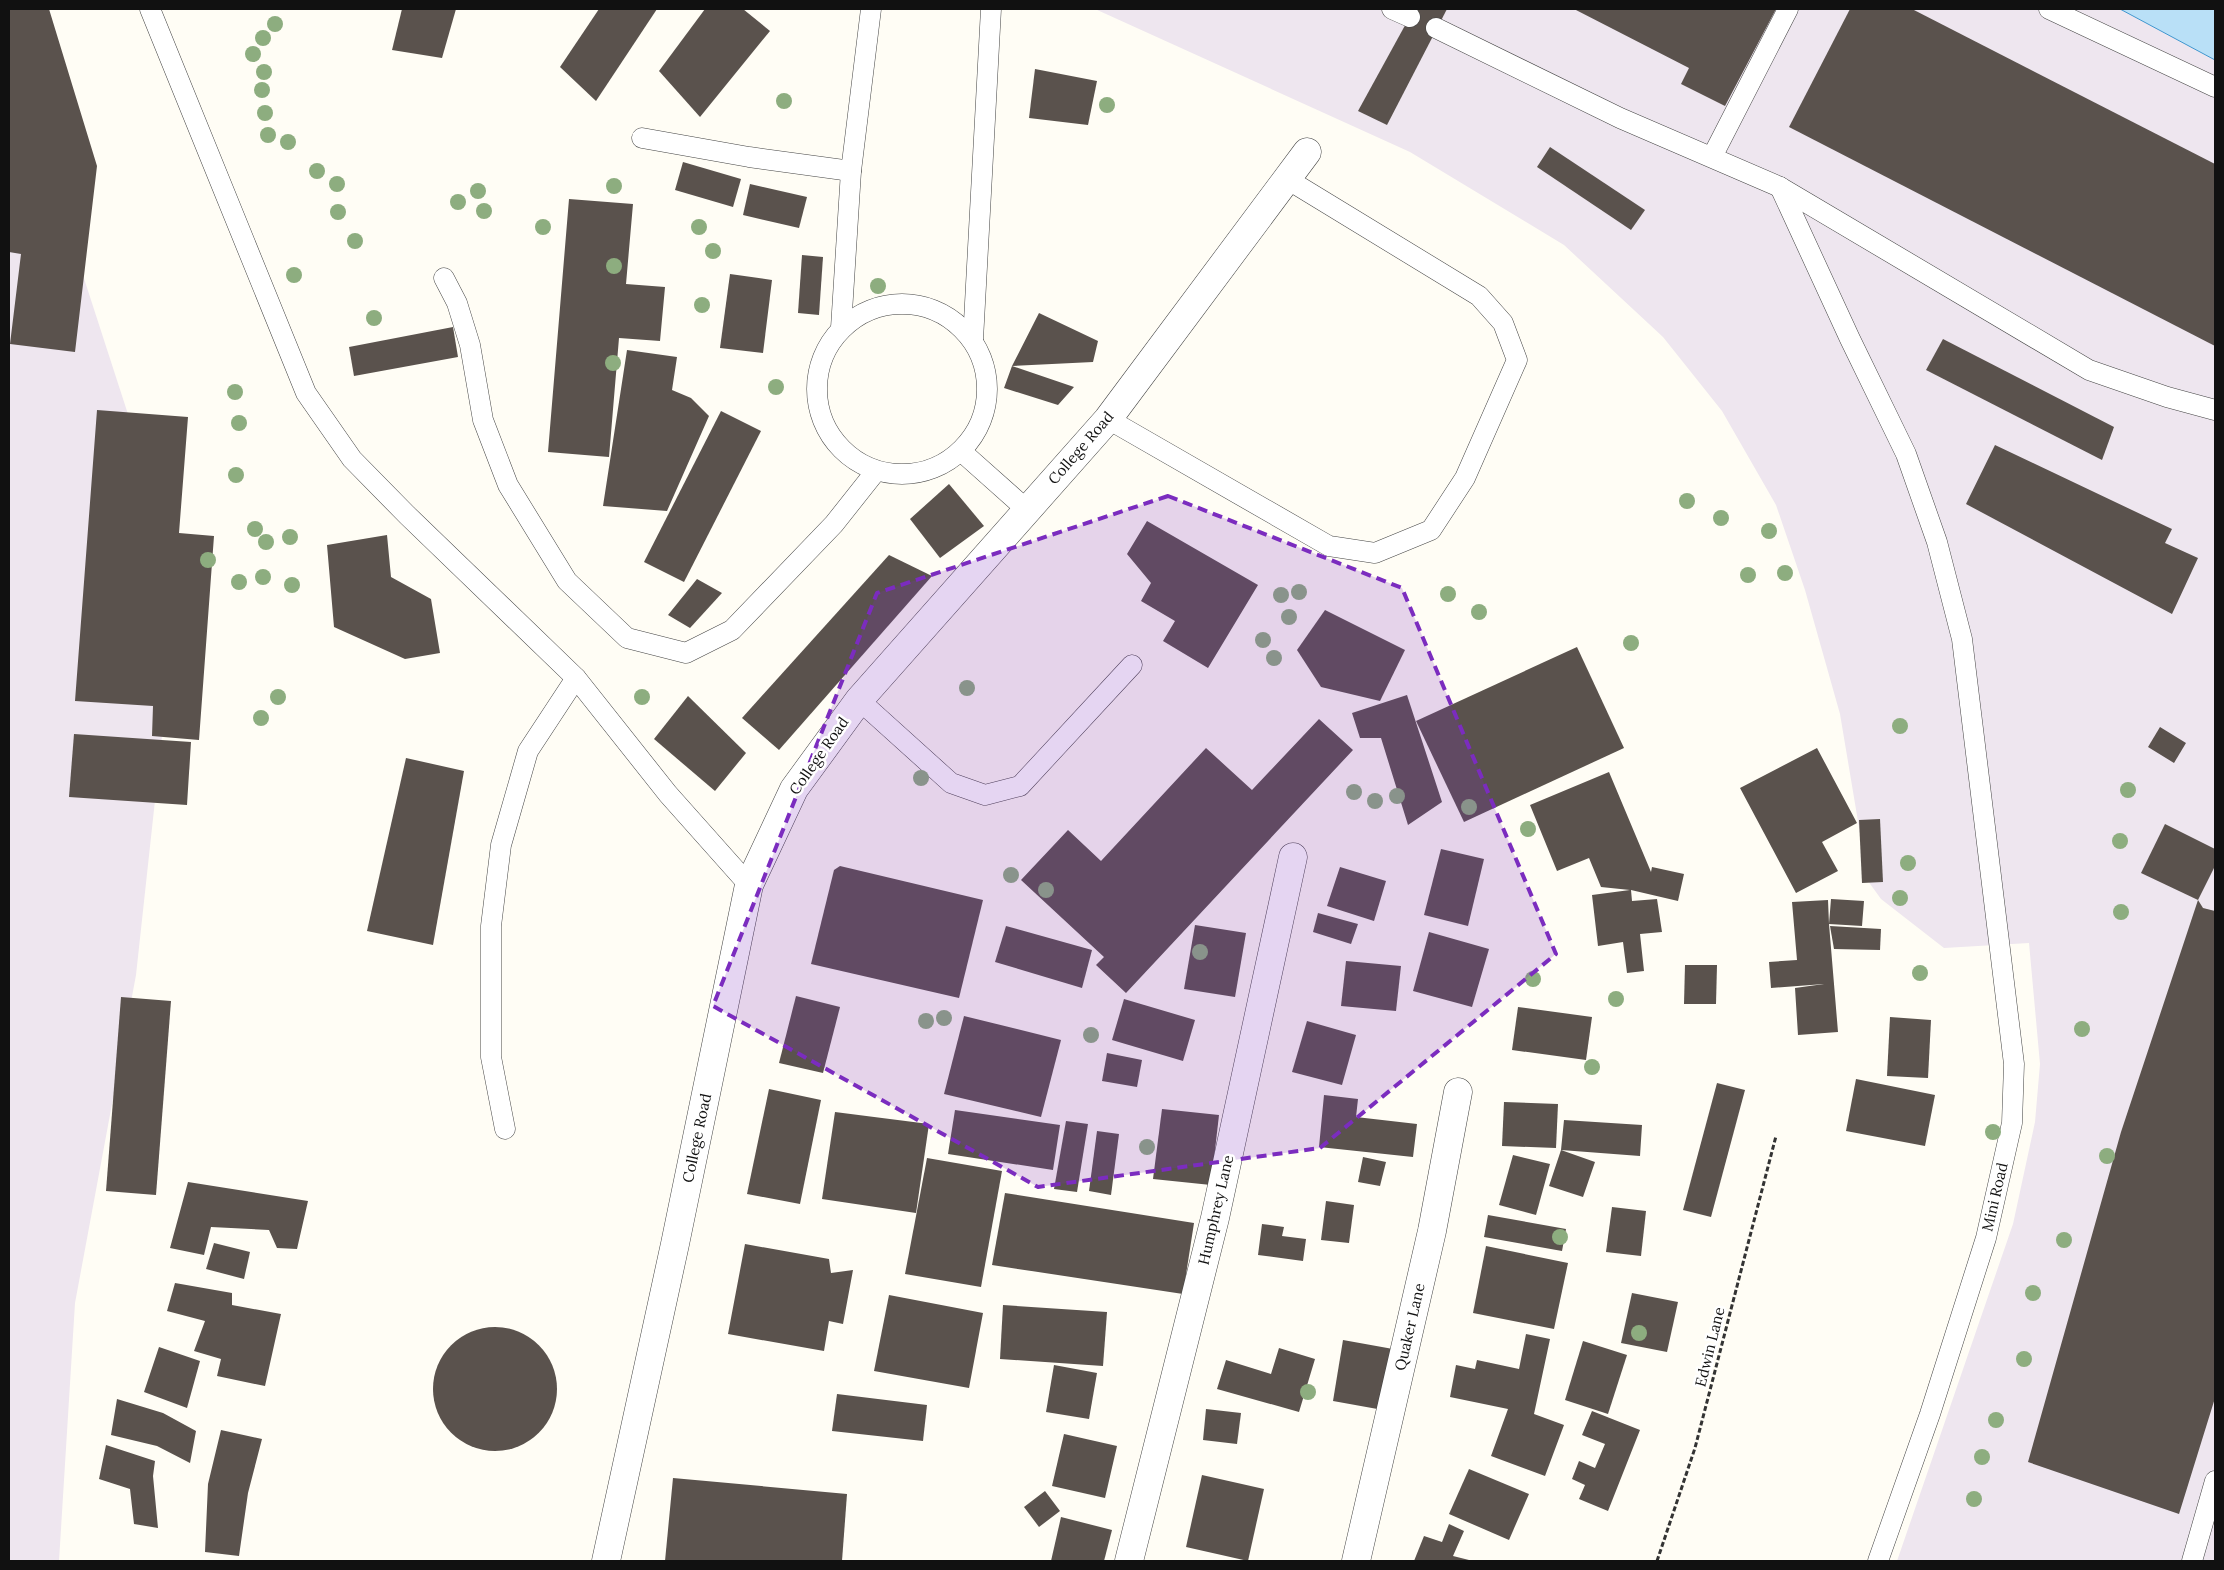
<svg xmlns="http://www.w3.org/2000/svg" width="2224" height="1570" viewBox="0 0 2224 1570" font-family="Lora,serif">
	<rect width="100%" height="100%" fill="#fffdf5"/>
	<g fill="#eee6ef">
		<polygon points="1095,9 2120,9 2215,60 2215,1561 1897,1561 2013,1224 2035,1122 2040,1064 2029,943 1944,948 1881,899 1868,881 1840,714 1805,590 1776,505 1722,411 1663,337 1564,245 1410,152"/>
		<polygon points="9,47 149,479 168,681 136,975 75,1303 59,1561 9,1561"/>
	</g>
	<polygon fill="#b9e0f7" stroke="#3f96cf" points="2120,9 2215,9 2215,60"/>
	<g fill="#5a524d">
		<polygon points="9,9 49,9 97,166 75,352 10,344 21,254 9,252"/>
		<polygon points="402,9 456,9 442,58 392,50"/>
		<polygon points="599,9 657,9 596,101 560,67"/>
		<polygon points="705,9 743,9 770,31 700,117 659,71"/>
		<polygon points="1414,9 1447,9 1387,125 1358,111"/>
		<polygon points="1574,9 1776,9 1725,106 1681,84 1689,68"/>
		<polygon points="1850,9 1912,9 2215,164 2215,346 1789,127"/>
		<polygon points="1035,69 1097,81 1088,125 1029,118"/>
		<polygon points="1550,147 1645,210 1631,230 1537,167"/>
		<polygon points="683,162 741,179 733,207 675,190"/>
		<polygon points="750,184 807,197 799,228 743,215"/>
		<polygon points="569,199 633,204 626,284 665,287 660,341 619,338 609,457 548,452"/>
		<polygon points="802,255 823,257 819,315 798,313"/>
		<polygon points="730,274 772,280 763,353 720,348"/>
		<polygon points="1039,313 1098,341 1093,362 1012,366 1074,387 1058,405 1004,388 1012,366"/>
		<polygon points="453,327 458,357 354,376 349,347"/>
		<polygon points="1943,339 2114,427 2102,460 1926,370"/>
		<polygon points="627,350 677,357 672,390 691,398 709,416 667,511 603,506"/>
		<polygon points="97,410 188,417 179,533 214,536 199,740 152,736 153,706 75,701"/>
		<polygon points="721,411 761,431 684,582 644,562"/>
		<polygon points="1995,445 2172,529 2165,543 2198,558 2172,614 1966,504"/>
		<polygon points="949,484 984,526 940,558 910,519"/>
		<polygon points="1147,521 1258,585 1208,668 1163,641 1175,621 1141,601 1151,583 1127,554"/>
		<polygon points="387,535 391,577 431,599 440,653 405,659 334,627 327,545"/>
		<polygon points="889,555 932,576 779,750 742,718"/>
		<polygon points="697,579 722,593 690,628 668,615"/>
		<polygon points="1325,610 1405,650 1380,701 1321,687 1297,650"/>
		<polygon points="1577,647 1624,748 1464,822 1416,721"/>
		<polygon points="1407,695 1442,802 1408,825 1381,738 1360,738 1352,713"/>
		<polygon points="688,696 746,753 715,791 654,739"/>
		<polygon points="1319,719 1353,750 1126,993 1096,965 1104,957 1021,880 1068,830 1101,861 1206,748 1252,790"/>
		<polygon points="2160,727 2186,743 2174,763 2148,747"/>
		<polygon points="74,734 191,742 187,805 69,797"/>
		<polygon points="1817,748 1857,823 1822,842 1838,871 1796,893 1740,788"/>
		<polygon points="406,758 464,771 433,945 367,931"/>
		<polygon points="1609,772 1651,872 1652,867 1684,874 1678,901 1631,890 1632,901 1657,899 1662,932 1640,934 1644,971 1627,973 1623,942 1598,946 1592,895 1630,890 1601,887 1589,858 1557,871 1530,805"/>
		<polygon points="1880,819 1883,882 1862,883 1859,820"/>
		<polygon points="2165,824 2215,849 2215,866 2198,900 2141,873"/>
		<polygon points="1441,849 1484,859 1468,926 1424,915"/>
		<polygon points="840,866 983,900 959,998 811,964 834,870"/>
		<polygon points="1340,867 1386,881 1374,921 1327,906"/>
		<polygon points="1831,899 1864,901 1862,926 1829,924 1838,1032 1798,1035 1795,988 1824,984 1771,988 1769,962 1797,960 1792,902 1828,900 1829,924"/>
		<polygon points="2198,900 2203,908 2215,911 2215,1398 2179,1514 2028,1462 2121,1132"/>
		<polygon points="1318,913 1358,924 1351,944 1313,932"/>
		<polygon points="1195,925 1246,933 1235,997 1184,989"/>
		<polygon points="1006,926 1092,950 1082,988 995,962"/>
		<polygon points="1830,926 1881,929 1880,950 1834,949"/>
		<polygon points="1429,932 1489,949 1472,1007 1413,991"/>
		<polygon points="1346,961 1401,966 1396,1011 1341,1006"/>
		<polygon points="1685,965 1717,965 1716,1004 1684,1004"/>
		<polygon points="796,996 840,1007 823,1073 779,1063"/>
		<polygon points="121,997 171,1001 156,1195 106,1191"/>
		<polygon points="1124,999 1195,1020 1183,1061 1112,1040"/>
		<polygon points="1518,1007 1592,1017 1586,1060 1512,1050"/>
		<polygon points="964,1016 1061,1040 1041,1117 944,1094"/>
		<polygon points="1890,1017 1931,1020 1928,1078 1887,1076"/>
		<polygon points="1307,1021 1356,1035 1342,1085 1292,1072"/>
		<polygon points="1107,1053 1142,1060 1137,1087 1102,1081"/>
		<polygon points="1856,1079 1935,1095 1925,1146 1846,1131"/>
		<polygon points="1717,1083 1745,1090 1711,1217 1683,1210"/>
		<polygon points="769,1089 821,1100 800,1204 747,1194"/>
		<polygon points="1324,1095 1358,1099 1356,1117 1417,1124 1413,1157 1319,1147"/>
		<polygon points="1504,1102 1558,1104 1556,1148 1502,1146"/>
		<polygon points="1162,1109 1219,1115 1211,1185 1153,1179"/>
		<polygon points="955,1110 1060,1125 1053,1170 948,1154"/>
		<polygon points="835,1112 929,1124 916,1213 822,1199"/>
		<polygon points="1564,1120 1642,1125 1640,1156 1561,1150 1595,1162 1583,1197 1549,1186 1561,1150"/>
		<polygon points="1066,1121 1088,1124 1077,1192 1054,1189"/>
		<polygon points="1097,1131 1119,1134 1111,1195 1089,1191"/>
		<polygon points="1513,1155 1550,1164 1536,1215 1499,1205"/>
		<polygon points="1363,1157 1386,1162 1380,1186 1358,1182"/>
		<polygon points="927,1158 1002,1171 981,1287 905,1274"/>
		<polygon points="188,1182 308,1201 297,1249 277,1248 269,1230 211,1227 204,1255 170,1248"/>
		<polygon points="1005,1193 1194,1223 1183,1294 992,1265"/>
		<polygon points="1326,1201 1354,1205 1349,1243 1321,1240"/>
		<polygon points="1612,1207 1646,1211 1641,1256 1606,1252"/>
		<polygon points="1488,1215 1566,1229 1562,1251 1484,1237"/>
		<polygon points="1262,1224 1284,1227 1282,1236 1306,1239 1303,1261 1258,1255"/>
		<polygon points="214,1243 250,1252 244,1279 206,1269"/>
		<polygon points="745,1244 829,1259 831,1273 853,1270 843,1324 829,1321 824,1351 728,1334"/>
		<polygon points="1486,1246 1568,1263 1554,1329 1473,1313"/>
		<polygon points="175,1283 232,1293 232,1305 281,1314 265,1386 217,1376 221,1359 194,1351 205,1321 167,1311"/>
		<polygon points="1632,1293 1678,1302 1667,1352 1621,1343"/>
		<polygon points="889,1295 983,1313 969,1388 874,1371"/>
		<polygon points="1003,1305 1107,1312 1103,1366 1000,1359"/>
		<circle cx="495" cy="1389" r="62"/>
		<polygon points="1526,1334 1550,1339 1534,1414 1564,1425 1545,1476 1491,1456 1508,1409 1450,1397 1456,1365 1475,1369 1477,1360 1519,1369"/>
		<polygon points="1343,1340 1393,1349 1383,1410 1333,1401"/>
		<polygon points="1583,1341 1627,1355 1608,1414 1565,1400"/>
		<polygon points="159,1347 200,1361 187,1408 144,1392"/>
		<polygon points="1279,1348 1315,1359 1299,1412 1217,1389 1226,1360 1271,1374"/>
		<polygon points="1054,1365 1097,1373 1089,1419 1046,1412"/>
		<polygon points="837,1394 927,1405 923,1441 832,1431"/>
		<polygon points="117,1399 163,1413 196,1431 190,1463 157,1446 111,1435"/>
		<polygon points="1206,1409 1241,1413 1237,1444 1203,1440"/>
		<polygon points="1592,1411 1640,1430 1608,1511 1579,1499 1585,1485 1572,1479 1579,1461 1595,1468 1605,1444 1582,1435"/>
		<polygon points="221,1430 262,1439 248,1493 239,1556 205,1552 208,1484"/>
		<polygon points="1064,1434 1117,1446 1105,1498 1052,1486"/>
		<polygon points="106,1445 155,1461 153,1476 158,1528 134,1524 130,1489 99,1479"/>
		<polygon points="1469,1469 1529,1494 1509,1540 1449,1514"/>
		<polygon points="1202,1475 1264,1489 1248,1561 1186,1547"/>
		<polygon points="673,1478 847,1494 842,1561 665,1561"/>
		<polygon points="1045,1491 1060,1511 1039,1527 1024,1507"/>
		<polygon points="1061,1517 1112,1530 1104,1561 1051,1561"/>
		<polygon points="1449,1524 1464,1531 1453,1556 1473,1561 1414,1561 1424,1536 1442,1542"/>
	</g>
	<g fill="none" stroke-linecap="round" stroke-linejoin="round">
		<g stroke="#444" stroke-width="21">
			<g id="service">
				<polyline points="150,9 306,393 352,459 407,515 576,678 668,794 749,885"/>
				<polyline points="1392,9 1410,17"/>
				<polyline points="2049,9 2215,87"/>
				<polyline points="1436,28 1620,118 1780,187 2089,370 2167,397 2215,410"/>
				<polyline points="642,138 749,157 851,171"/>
				<polyline points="1712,157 1788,9"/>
				<polyline points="1780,187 1850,339 1906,454 1937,542 1962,639 2014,1064 2012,1123 1986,1238 1930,1414 1878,1561"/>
				<polyline points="444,278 457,303 470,345 483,420 508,485 567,581 627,638 686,653 732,630 834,524 876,471"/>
				<circle cx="902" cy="389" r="85"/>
				<polyline points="841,328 851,171 871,9"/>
				<polyline points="973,340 991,9"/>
				<polyline points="1108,419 1329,546 1375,553 1431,530 1465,478 1517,360 1503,323 1479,296 1287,179"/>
				<polyline points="962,452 1026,509"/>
				<polyline points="859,700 951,783 985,795 1020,786 1132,665"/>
				<polyline points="505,1129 491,1057 491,926 501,845 528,751 576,678"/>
				<polyline points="2192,1561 2215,1481"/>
			</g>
		</g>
		<g stroke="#444" stroke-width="29">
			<g id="minor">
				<polyline points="606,1561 675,1244 749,885 794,789 859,700 1108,419 1307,152"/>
				<polyline points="1129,1561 1215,1218 1293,857"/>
				<polyline points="1356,1561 1432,1231 1458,1092"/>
			</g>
		</g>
		<polyline stroke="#333" stroke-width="3" stroke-dasharray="5 2.5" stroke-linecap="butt" points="1657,1561 1695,1448 1776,1136"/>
		<use href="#service" stroke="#fff" stroke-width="20"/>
		<use href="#minor" stroke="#fff" stroke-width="28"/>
	</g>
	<g fill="#8dad7f">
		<circle cx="275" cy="24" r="8"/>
		<circle cx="263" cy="38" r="8"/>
		<circle cx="253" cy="54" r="8"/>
		<circle cx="264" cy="72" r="8"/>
		<circle cx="262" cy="90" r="8"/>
		<circle cx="784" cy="101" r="8"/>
		<circle cx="1107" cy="105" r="8"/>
		<circle cx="265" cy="113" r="8"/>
		<circle cx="268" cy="135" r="8"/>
		<circle cx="288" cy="142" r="8"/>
		<circle cx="317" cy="171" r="8"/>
		<circle cx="337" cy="184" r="8"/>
		<circle cx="614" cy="186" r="8"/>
		<circle cx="478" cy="191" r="8"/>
		<circle cx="458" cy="202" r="8"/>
		<circle cx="484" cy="211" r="8"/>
		<circle cx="338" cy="212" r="8"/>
		<circle cx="543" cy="227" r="8"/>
		<circle cx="699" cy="227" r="8"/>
		<circle cx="355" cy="241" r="8"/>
		<circle cx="713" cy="251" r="8"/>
		<circle cx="614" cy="266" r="8"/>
		<circle cx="294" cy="275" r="8"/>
		<circle cx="878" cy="286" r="8"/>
		<circle cx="702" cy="305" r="8"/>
		<circle cx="374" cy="318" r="8"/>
		<circle cx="613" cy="363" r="8"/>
		<circle cx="776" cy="387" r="8"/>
		<circle cx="235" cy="392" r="8"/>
		<circle cx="239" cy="423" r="8"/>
		<circle cx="236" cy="475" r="8"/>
		<circle cx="1687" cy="501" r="8"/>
		<circle cx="1721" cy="518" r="8"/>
		<circle cx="255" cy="529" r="8"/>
		<circle cx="1769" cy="531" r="8"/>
		<circle cx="290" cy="537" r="8"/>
		<circle cx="266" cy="542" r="8"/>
		<circle cx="208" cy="560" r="8"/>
		<circle cx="1785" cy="573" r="8"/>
		<circle cx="1748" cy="575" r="8"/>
		<circle cx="263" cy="577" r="8"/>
		<circle cx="239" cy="582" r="8"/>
		<circle cx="292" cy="585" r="8"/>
		<circle cx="1299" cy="592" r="8"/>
		<circle cx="1448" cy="594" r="8"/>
		<circle cx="1281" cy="595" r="8"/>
		<circle cx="1479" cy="612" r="8"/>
		<circle cx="1289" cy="617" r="8"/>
		<circle cx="1263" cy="640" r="8"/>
		<circle cx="1631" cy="643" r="8"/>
		<circle cx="1274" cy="658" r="8"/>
		<circle cx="967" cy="688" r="8"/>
		<circle cx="278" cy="697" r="8"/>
		<circle cx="642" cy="697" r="8"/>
		<circle cx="261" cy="718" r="8"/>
		<circle cx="1900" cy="726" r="8"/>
		<circle cx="921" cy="778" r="8"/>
		<circle cx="2128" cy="790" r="8"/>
		<circle cx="1354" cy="792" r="8"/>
		<circle cx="1397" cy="796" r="8"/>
		<circle cx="1375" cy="801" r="8"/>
		<circle cx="1469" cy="807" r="8"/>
		<circle cx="1528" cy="829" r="8"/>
		<circle cx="2120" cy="841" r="8"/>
		<circle cx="1908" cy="863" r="8"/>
		<circle cx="1011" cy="875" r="8"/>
		<circle cx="1046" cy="890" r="8"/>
		<circle cx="1900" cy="898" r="8"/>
		<circle cx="2121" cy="912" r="8"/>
		<circle cx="1200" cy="952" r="8"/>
		<circle cx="1920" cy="973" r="8"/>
		<circle cx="1533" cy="979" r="8"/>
		<circle cx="1616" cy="999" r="8"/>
		<circle cx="944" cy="1018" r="8"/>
		<circle cx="926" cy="1021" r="8"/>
		<circle cx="2082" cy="1029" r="8"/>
		<circle cx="1091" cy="1035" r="8"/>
		<circle cx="1592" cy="1067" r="8"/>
		<circle cx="1993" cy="1132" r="8"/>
		<circle cx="1147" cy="1147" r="8"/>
		<circle cx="2107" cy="1156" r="8"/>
		<circle cx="1560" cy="1237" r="8"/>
		<circle cx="2064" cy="1240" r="8"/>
		<circle cx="2033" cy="1293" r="8"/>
		<circle cx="1639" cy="1333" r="8"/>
		<circle cx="2024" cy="1359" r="8"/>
		<circle cx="1308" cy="1392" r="8"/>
		<circle cx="1996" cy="1420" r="8"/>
		<circle cx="1982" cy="1457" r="8"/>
		<circle cx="1974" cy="1499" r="8"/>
	</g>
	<path fill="#7b2cbf" fill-opacity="0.2" stroke="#7b2cbf" stroke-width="4" stroke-dasharray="10 6" stroke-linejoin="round" d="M 1168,496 L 1402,588 L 1556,954 L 1320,1148 L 1038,1187 L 713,1006 L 877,593 Z"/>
	<g text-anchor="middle" stroke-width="5" stroke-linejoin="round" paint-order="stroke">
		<g font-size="15" fill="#111" stroke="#fff">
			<text transform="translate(1081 448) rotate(-49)" y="5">College Road</text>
			<text transform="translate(819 756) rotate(-55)" y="5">College Road</text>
			<text transform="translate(697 1138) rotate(-78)" y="5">College Road</text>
			<text transform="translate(1995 1197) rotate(-77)" y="5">Mini Road</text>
			<text transform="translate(1216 1210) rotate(-77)" y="5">Humphrey Lane</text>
			<text transform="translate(1410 1327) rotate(-77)" y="5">Quaker Lane</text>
			<text transform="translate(1710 1347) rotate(-76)" y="5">Edwin Lane</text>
		</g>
	</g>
	<rect width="2224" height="1570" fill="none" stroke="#111111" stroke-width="20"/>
</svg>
